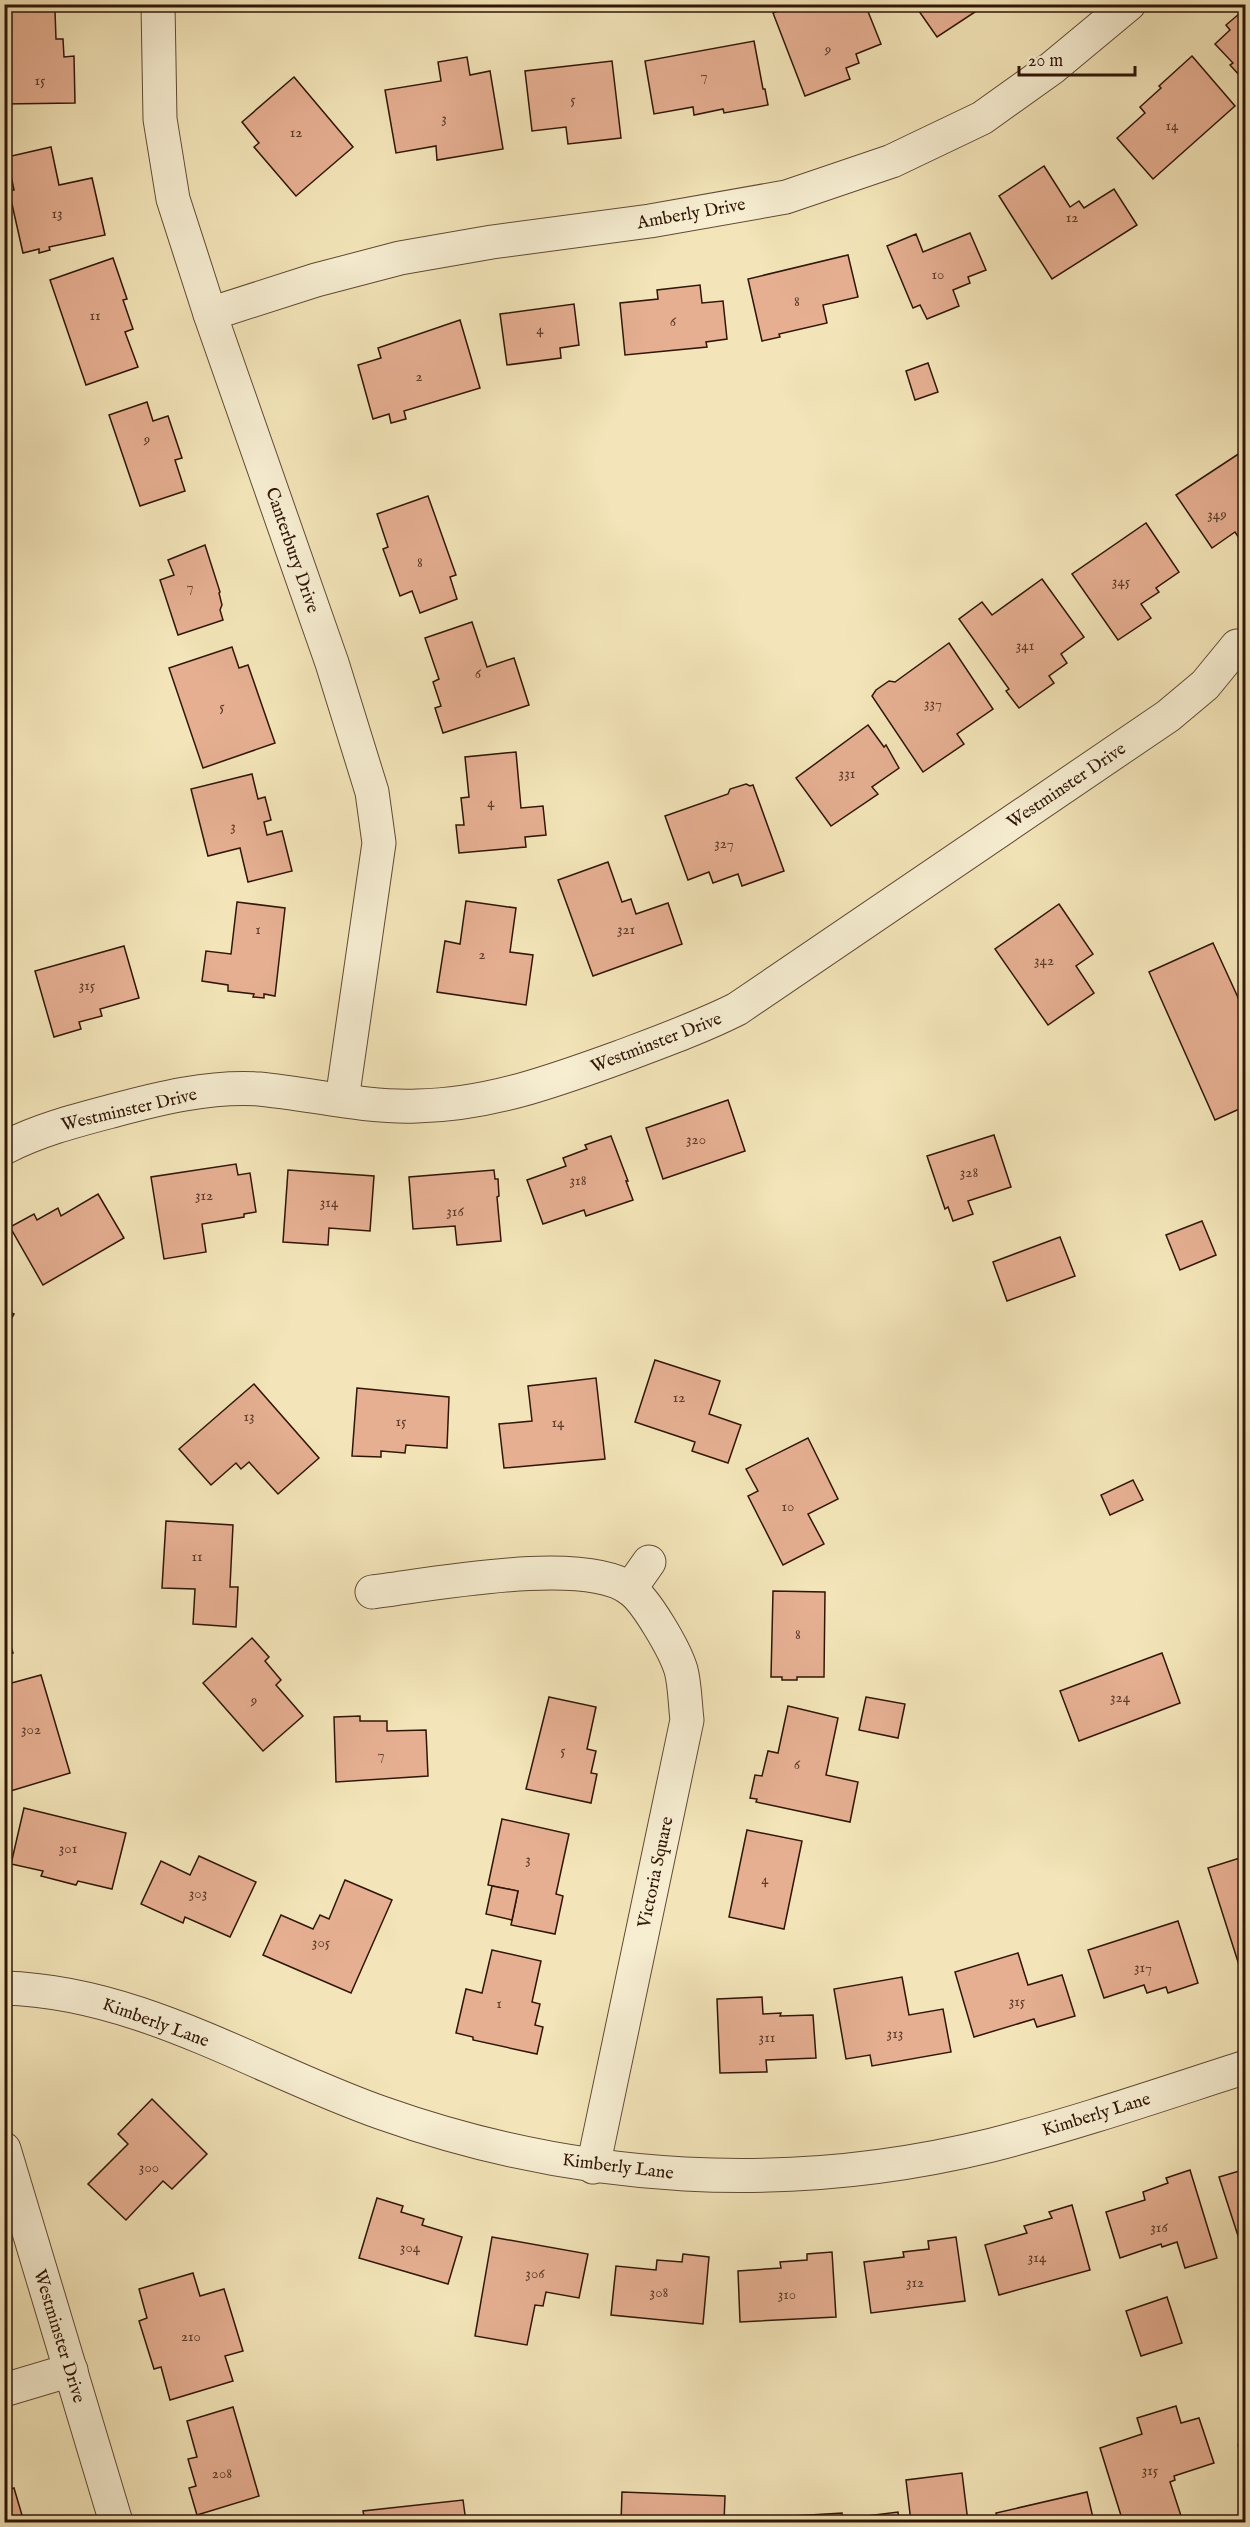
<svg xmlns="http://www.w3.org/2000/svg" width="1250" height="2527" viewBox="0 0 1250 2527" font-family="'IM FELL English',serif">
	<rect width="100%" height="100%" fill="#f3e5b9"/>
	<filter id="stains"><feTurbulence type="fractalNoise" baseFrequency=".00333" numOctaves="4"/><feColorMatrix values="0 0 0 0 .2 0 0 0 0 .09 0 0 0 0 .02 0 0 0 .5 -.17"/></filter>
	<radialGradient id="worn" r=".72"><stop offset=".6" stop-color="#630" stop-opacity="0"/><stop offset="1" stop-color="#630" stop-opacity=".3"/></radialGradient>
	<g fill="#e6af92" stroke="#301607" stroke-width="1.5">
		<polygon points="795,4 865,4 881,44 856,54 859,63 846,68 850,79 805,96 773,13"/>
		<polygon points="914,4 970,4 975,12 937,37"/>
		<polygon points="1246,8 1246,77 1243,74 1240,76 1230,65 1233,63 1215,44 1230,30 1226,25"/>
		<polygon points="4,11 55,11 56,39 63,39 64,57 74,56 75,103 4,104"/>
		<polygon points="754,41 763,89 765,89 768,105 724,113 723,109 694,115 693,107 654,114 645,61"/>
		<polygon points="1192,56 1235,106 1153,179 1117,138 1145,113 1140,107 1161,88 1159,86"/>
		<polygon points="467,57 470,75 490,71 503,149 437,160 436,146 396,153 385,90 441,81 438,62"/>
		<polygon points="612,61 621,138 568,144 566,127 532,131 525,71"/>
		<polygon points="294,77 353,147 296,196 254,147 259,143 242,122"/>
		<polygon points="51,147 59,185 92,178 105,235 49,247 50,250 39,253 39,249 23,253 9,191 14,190 7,157"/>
		<polygon points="1044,166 1070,207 1079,201 1084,208 1114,189 1137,225 1052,279 999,196"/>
		<polygon points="970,233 986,270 968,277 970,283 953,290 959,306 927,319 920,305 913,308 887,246 916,234 923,252"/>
		<polygon points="848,255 858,297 823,305 827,323 779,334 780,337 762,341 748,279"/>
		<polygon points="113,258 127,299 123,300 133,329 125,332 138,367 86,385 50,280"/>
		<polygon points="700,285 702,303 723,301 727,339 706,342 707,347 625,355 620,303 658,299 657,290"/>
		<polygon points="574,304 579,345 560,348 561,358 507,365 500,314"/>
		<polygon points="460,320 480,388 404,411 406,419 391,423 389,414 373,419 358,365 381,358 378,348"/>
		<polygon points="928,363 938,392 915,400 906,371"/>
		<polygon points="147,402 153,421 168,416 182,458 175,460 185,491 140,506 109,415"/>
		<polygon points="1246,449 1246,533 1239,538 1235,532 1212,548 1176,495"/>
		<polygon points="428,496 456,575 450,577 457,599 420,613 412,591 400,596 383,549 388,547 377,514"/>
		<polygon points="1146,523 1179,572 1156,588 1159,592 1141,604 1151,618 1118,640 1072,574"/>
		<polygon points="205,545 220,592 219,593 222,605 220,610 223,620 178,635 160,580 174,575 168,560"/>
		<polygon points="1042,579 1084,637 1061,654 1067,663 1049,676 1054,683 1019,708 1006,691 1009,689 959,619 982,602 992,615"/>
		<polygon points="472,622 487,667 514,658 529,705 443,733 435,708 441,706 433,682 439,679 425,638"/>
		<polygon points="949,643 993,709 957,734 964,744 923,772 872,696 876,690 889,681 895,682"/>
		<polygon points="232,647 239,668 248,665 275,743 203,768 169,668"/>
		<polygon points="868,725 884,747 886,745 899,768 872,787 878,794 831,826 796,778"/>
		<polygon points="516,752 521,808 543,806 546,835 525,837 526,847 459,853 456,825 464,825 461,798 469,797 465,757"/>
		<polygon points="252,774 258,799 265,797 271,820 264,822 267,835 282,831 292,871 248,882 240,848 208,856 191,789"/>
		<polygon points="746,784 750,786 753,785 784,871 742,886 738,874 713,883 709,872 688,880 665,816 728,794 730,789"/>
		<polygon points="608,862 622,902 631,899 636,914 668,903 682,944 593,976 558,880"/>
		<polygon points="466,901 516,908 510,952 533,955 526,1005 437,992 445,941 460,944"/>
		<polygon points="237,902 285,908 275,996 264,994 264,998 253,997 254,994 228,991 228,985 202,981 206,951 231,954"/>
		<polygon points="1059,904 1093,954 1076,966 1094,993 1048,1025 995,949"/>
		<polygon points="1213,943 1246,1015 1246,1106 1215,1120 1149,972"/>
		<polygon points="124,946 139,998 100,1009 102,1016 79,1022 81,1029 54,1037 35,971"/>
		<polygon points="728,1100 745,1151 663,1179 646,1128"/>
		<polygon points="994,1135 1011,1187 968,1201 973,1214 953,1221 948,1207 945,1209 927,1156"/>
		<polygon points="611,1136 628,1181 626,1181 633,1200 586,1216 584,1210 543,1224 527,1180 566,1166 563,1158 587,1149 585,1145"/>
		<polygon points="236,1164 238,1175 250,1173 256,1212 244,1214 244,1217 202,1224 206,1252 164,1259 151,1177"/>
		<polygon points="288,1170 374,1176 370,1231 329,1228 328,1245 283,1242"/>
		<polygon points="494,1170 495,1179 498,1179 499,1196 497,1197 501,1241 457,1245 455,1226 413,1229 409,1177"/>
		<polygon points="98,1194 124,1238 43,1285 10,1227 34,1214 37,1220 58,1208 61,1216"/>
		<polygon points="1202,1221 1216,1255 1180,1270 1166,1235"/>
		<polygon points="1060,1237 1075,1276 1007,1301 993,1262"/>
		<polygon points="4,1309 14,1314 4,1331"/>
		<polygon points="655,1360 720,1381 709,1414 741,1425 728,1463 692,1451 695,1442 635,1422"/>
		<polygon points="596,1378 605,1459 504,1468 499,1424 532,1421 528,1386"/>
		<polygon points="254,1384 319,1458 278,1494 249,1462 241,1469 236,1463 211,1485 179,1449"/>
		<polygon points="357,1388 449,1397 447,1448 406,1445 405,1453 381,1451 381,1457 352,1456"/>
		<polygon points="808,1438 838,1499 808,1514 824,1544 783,1565 748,1496 758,1491 746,1469"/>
		<polygon points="1133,1480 1143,1500 1110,1515 1101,1495"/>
		<polygon points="166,1521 233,1525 230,1587 238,1587 236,1627 193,1624 195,1589 162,1588"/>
		<polygon points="773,1591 825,1592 824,1677 797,1677 797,1680 782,1680 782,1677 771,1677"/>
		<polygon points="4,1625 13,1653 4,1656"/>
		<polygon points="252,1638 269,1657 265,1661 281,1680 276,1685 303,1716 263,1751 203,1683"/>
		<polygon points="1162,1653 1180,1703 1079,1741 1060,1691"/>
		<polygon points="41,1675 70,1773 4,1793 4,1685"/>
		<polygon points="549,1697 596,1707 587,1749 596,1751 591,1773 597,1774 591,1803 526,1789"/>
		<polygon points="866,1697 905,1704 898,1738 859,1730"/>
		<polygon points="788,1706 838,1718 826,1775 858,1782 850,1822 756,1802 757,1799 750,1798 755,1775 762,1776 768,1751 778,1753"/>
		<polygon points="360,1716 360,1721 387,1721 387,1731 426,1730 428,1776 336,1782 334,1717"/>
		<polygon points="24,1808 126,1833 112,1889 78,1881 76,1885 41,1876 43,1871 11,1864"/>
		<polygon points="502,1819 569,1834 556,1894 563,1896 555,1934 511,1925 518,1891 488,1885"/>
		<polygon points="747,1830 802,1841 784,1929 729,1917"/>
		<polygon points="199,1856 256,1882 230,1937 185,1917 183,1923 141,1904 161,1861 190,1875"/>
		<polygon points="1246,1856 1246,1962 1239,1965 1208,1868"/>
		<polygon points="345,1880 392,1900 351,1993 263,1955 281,1915 313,1929 320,1915 329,1919"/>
		<polygon points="492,1886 518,1891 512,1920 486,1914"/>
		<polygon points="1178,1921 1198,1983 1168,1993 1166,1987 1147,1993 1144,1985 1104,1998 1088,1950"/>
		<polygon points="492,1950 541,1961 532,2002 540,2004 535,2025 543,2027 537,2054 473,2040 473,2037 456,2033 466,1989 482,1993"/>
		<polygon points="1018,1953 1028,1985 1062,1975 1075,2016 1037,2027 1034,2019 974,2037 955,1972"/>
		<polygon points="902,1977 909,2015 943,2009 951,2052 872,2066 870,2055 846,2059 834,1989"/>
		<polygon points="762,1997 763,2014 781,2013 780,2016 813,2015 816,2058 766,2060 767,2072 720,2073 717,1999"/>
		<polygon points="152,2099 207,2154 172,2189 163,2181 126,2220 88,2184 128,2144 118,2134"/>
		<polygon points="1246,2169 1246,2240 1240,2242 1219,2177"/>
		<polygon points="1190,2170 1217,2258 1185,2268 1177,2242 1162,2247 1161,2244 1120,2258 1106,2212 1145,2200 1143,2192 1168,2183 1166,2178"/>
		<polygon points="377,2198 403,2206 401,2212 424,2219 422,2225 462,2237 448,2284 359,2258"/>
		<polygon points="1072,2205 1090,2270 999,2295 985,2245 1027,2233 1024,2226 1052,2218 1049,2212"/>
		<polygon points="492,2237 588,2254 579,2298 546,2292 543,2306 535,2305 527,2345 475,2336"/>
		<polygon points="956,2237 965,2301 871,2313 864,2262 904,2257 903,2252 929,2249 928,2241"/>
		<polygon points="832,2252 836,2317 740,2322 738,2271 781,2268 780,2262 807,2260 807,2254"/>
		<polygon points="683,2254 709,2257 703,2324 611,2315 616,2266 656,2270 657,2260 682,2262"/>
		<polygon points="193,2273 200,2296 224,2289 243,2351 225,2356 233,2381 170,2400 161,2367 154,2369 139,2321 147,2318 139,2289"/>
		<polygon points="1167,2297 1182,2343 1141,2356 1126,2311"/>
		<polygon points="1176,2406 1181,2423 1199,2418 1214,2463 1174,2476 1175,2480 1170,2482 1183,2522 1123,2522 1100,2448 1142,2434 1137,2418"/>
		<polygon points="233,2407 259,2496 197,2515 189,2488 196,2486 188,2459 197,2457 187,2421"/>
		<polygon points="1246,2443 1246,2470 1238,2445"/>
		<polygon points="962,2473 968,2522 911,2522 906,2480"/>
		<polygon points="14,2488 24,2522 4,2522 4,2491"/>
		<polygon points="622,2492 725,2496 724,2522 621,2522"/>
		<polygon points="1087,2492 1094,2522 998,2522 996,2513"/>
		<polygon points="463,2500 466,2522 365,2522 363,2511"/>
		<polygon points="898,2512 899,2522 868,2522 867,2516"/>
		<polygon points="842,2513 842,2522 776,2522 776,2517"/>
		<polygon points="498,2518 593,2522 497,2522"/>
	</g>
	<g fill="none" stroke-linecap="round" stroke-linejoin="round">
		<g stroke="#614a34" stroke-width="35">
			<g id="minor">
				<polyline points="158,4 160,119 173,199 210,314 332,663 372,792 379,843 342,1100"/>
				<polyline points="210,314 316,280 400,258 492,242 650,221 786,197 892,161 982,118 1052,68 1129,4"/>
				<path d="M 4,1148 C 39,1130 74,1121 112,1111 C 160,1098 209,1086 259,1089 C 312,1094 365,1108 417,1106 C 488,1105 554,1081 620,1057 C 660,1042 699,1028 737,1009 L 1168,716 L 1205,685 L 1237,646"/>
				<polyline points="630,1589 649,1562"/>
				<path d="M 372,1592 C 430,1585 583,1555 630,1589 C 646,1600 675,1650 681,1670 C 685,1685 685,1704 687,1720 L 593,2167"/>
				<polyline points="4,2149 116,2522"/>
				<polyline points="4,2390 71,2370"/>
			</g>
		</g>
		<g stroke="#614a34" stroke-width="35">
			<path id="tertiary" d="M 4,1988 C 141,1992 257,2069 382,2113 C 580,2183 788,2195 992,2145 C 1078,2123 1162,2094 1246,2067"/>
		</g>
		<use href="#minor" stroke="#f7eed2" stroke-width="33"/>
		<use href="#tertiary" stroke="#f7eed2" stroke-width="33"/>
	</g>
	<g text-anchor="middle" stroke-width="5" stroke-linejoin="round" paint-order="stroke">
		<g font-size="15" fill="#5e3c2a">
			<text x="828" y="54">9</text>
			<text x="704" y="80">7</text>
			<text x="40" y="85">15</text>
			<text x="573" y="104">5</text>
			<text x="444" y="123">3</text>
			<text x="1172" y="130">14</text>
			<text x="296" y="137">12</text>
			<text x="57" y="218">13</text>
			<text x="1072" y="222">12</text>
			<text x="938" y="279">10</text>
			<text x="797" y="306">8</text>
			<text x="95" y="320">11</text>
			<text x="673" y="326">6</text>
			<text x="540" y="334">4</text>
			<text x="419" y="381">2</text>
			<text x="147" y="444">9</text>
			<text x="1217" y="519">349</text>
			<text x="420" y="567">8</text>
			<text x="1121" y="586">345</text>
			<text x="190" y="591">7</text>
			<text x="1025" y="650">341</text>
			<text x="478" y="678">6</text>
			<text x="933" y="708">337</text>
			<text x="222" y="711">5</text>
			<text x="847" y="778">331</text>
			<text x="491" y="807">4</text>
			<text x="233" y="831">3</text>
			<text x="724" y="848">327</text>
			<text x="258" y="934">1</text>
			<text x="626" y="934">321</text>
			<text x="482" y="959">2</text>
			<text x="1044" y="965">342</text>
			<text x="87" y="990">315</text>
			<text x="696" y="1144">320</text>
			<text x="969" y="1177">328</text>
			<text x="578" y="1185">318</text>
			<text x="204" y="1200">312</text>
			<text x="329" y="1207">314</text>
			<text x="455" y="1216">316</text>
			<text x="679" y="1402">12</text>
			<text x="249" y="1421">13</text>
			<text x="401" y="1426">15</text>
			<text x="558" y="1427">14</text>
			<text x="788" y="1511">10</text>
			<text x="197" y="1561">11</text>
			<text x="798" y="1639">8</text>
			<text x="1120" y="1702">324</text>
			<text x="254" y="1705">9</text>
			<text x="31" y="1734">302</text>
			<text x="563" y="1755">5</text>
			<text x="381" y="1759">7</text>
			<text x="797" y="1769">6</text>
			<text x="68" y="1853">301</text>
			<text x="528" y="1864">3</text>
			<text x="765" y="1884">4</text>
			<text x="198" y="1898">303</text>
			<text x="321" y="1947">305</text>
			<text x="1143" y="1972">317</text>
			<text x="1017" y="2006">315</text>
			<text x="499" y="2008">1</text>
			<text x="895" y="2038">313</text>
			<text x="767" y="2042">311</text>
			<text x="149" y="2172">300</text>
			<text x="1159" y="2232">316</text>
			<text x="410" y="2252">304</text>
			<text x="1037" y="2262">314</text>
			<text x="535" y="2278">306</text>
			<text x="915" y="2287">312</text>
			<text x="659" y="2297">308</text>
			<text x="787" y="2299">310</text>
			<text x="191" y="2341">210</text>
			<text x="1150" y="2475">315</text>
			<text x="222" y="2478">208</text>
		</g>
		<g font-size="18" fill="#301607" stroke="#f7eed2">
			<text transform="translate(691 213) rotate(-10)" y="6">Amberly Drive</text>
			<text transform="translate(293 550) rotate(71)" y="6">Canterbury Drive</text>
			<text transform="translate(1066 785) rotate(-34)" y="6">Westminster Drive</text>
			<text transform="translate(656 1042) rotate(-21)" y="6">Westminster Drive</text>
			<text transform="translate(129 1109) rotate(-13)" y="6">Westminster Drive</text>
			<text transform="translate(655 1872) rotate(-78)" y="6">Victoria Square</text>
			<text transform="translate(156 2022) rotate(20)" y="6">Kimberly Lane</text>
			<text transform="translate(1096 2114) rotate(-17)" y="6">Kimberly Lane</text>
			<text transform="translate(618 2166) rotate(7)" y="6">Kimberly Lane</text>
			<text transform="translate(60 2336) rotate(73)" y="6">Westminster Drive</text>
		</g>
	</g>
	<rect width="1250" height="2527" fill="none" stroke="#f3e5b9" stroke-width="24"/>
	<rect x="6" y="6" width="1238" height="2515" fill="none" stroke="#301607" stroke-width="3"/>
	<rect x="12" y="12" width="1226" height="2503" fill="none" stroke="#301607" stroke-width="1.5"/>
	<path d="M1019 66v9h116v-9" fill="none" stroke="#301607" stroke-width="3"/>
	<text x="1028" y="66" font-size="18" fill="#301607" stroke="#f7eed2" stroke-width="4.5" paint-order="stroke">20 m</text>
	<rect width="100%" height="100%" filter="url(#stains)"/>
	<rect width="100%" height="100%" fill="url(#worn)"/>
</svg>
